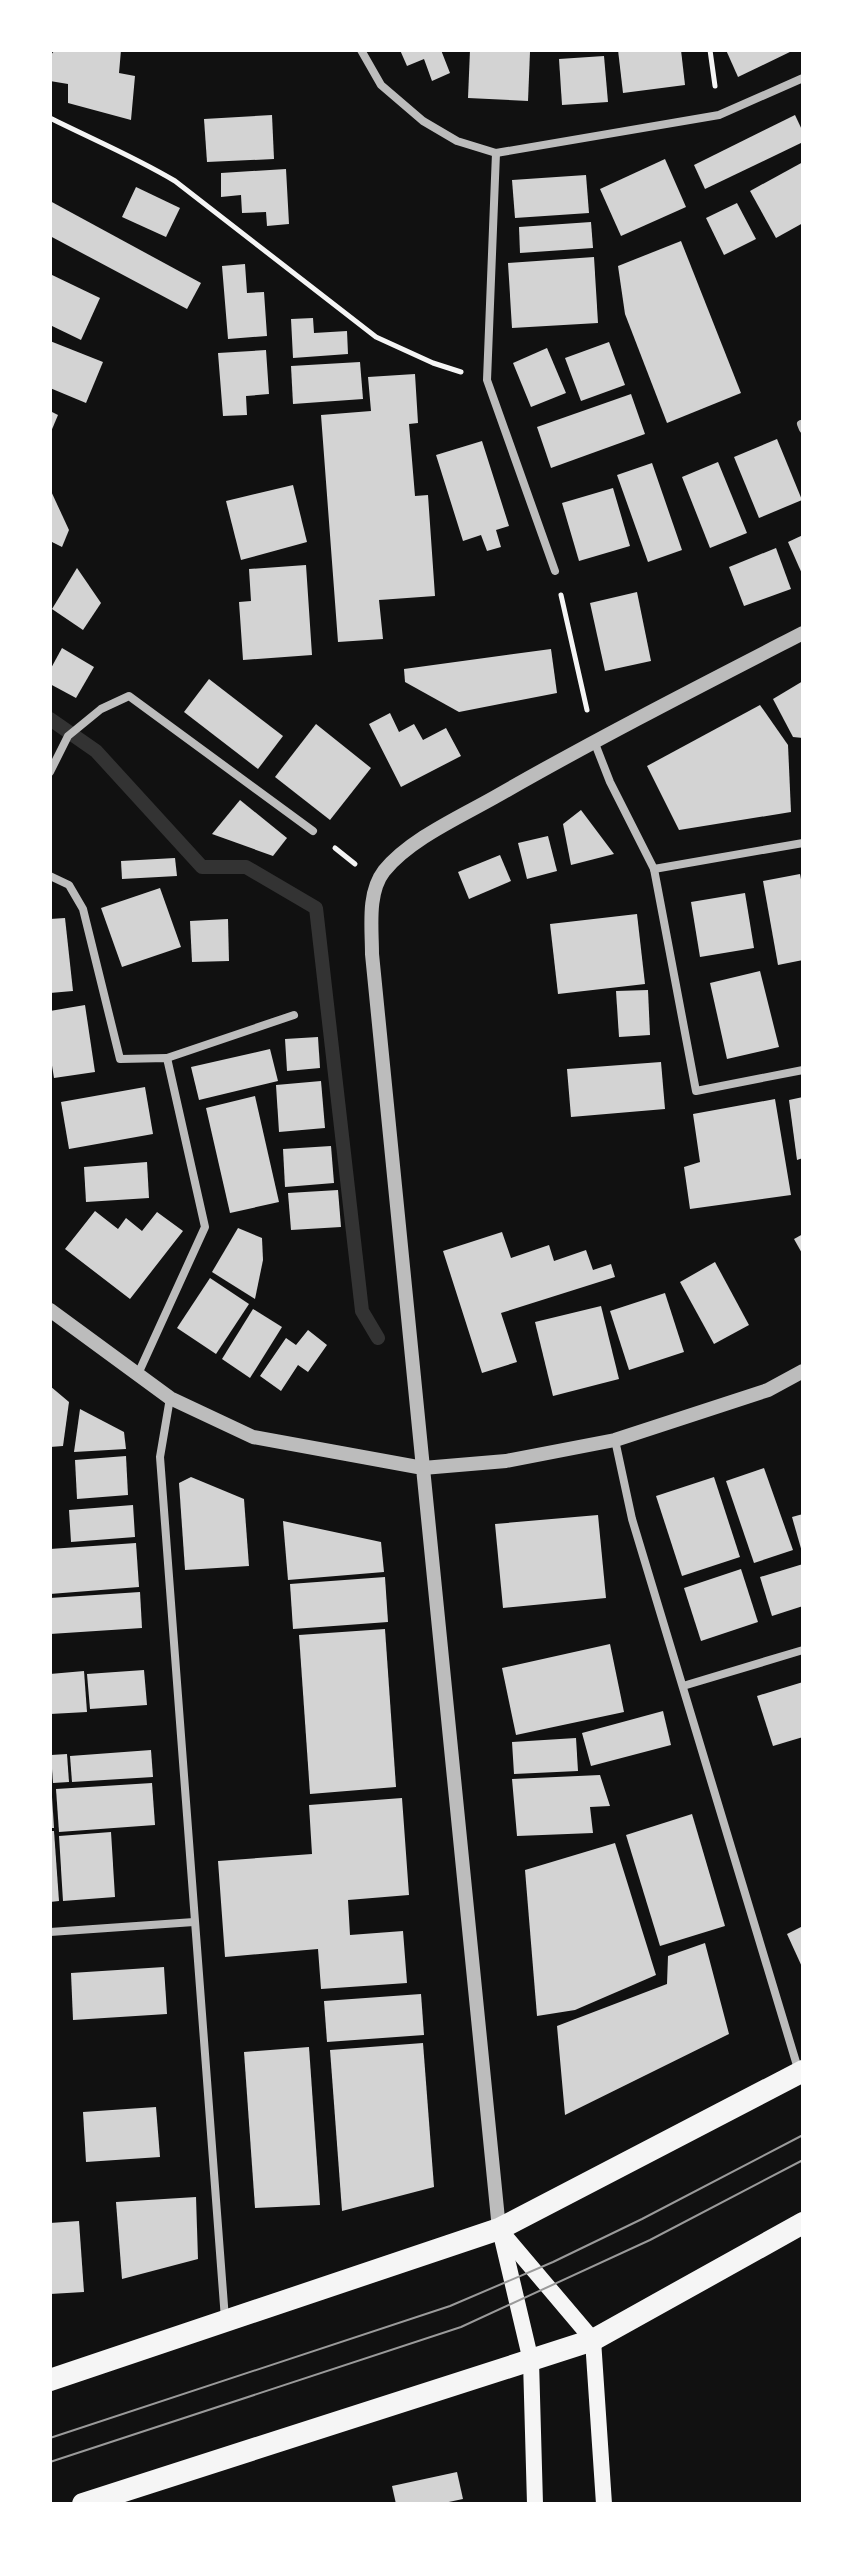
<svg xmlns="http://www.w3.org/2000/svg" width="853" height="2554" viewBox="0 0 853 2554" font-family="Rubik,sans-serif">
	<rect width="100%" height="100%" fill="#111"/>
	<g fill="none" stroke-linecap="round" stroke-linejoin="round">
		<polyline stroke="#333" stroke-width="14" points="50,719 96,751 202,867 246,867 316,908 362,1311 378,1338"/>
	</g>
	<g fill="#d3d3d3">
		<polygon points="55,50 121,50 119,73 135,76 131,120 68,103 68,84 50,81 50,56"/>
		<polygon points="400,50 441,50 450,73 432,81 424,59 407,66"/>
		<polygon points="470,50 530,52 528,101 468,98"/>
		<polygon points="618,50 681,50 685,85 623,93"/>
		<polygon points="726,50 794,50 738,77"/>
		<polygon points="604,56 608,102 562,105 559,59"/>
		<polygon points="272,115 274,159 207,162 204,119"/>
		<polygon points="795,115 803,132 803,142 705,189 694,165"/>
		<polygon points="665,159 686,207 621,236 600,189"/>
		<polygon points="803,162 803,223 776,238 750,191"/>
		<polygon points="286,169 289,224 267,226 266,212 242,213 241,195 221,197 221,173"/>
		<polygon points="586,175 589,213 515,218 512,180"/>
		<polygon points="136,187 180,208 166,237 122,217"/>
		<polygon points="50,201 201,283 187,309 50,236"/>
		<polygon points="737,203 756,239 724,255 706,218"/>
		<polygon points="591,222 593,248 520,253 519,227"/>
		<polygon points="681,241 741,393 667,423 625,314 618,266"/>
		<polygon points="594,257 598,323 512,328 508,263"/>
		<polygon points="245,264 247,293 264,292 267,336 228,339 222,266"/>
		<polygon points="50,274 100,298 81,340 50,325"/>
		<polygon points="313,318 314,333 347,331 348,354 293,358 291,319"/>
		<polygon points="50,341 103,362 86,403 50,388"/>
		<polygon points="609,342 625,385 581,401 565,358"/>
		<polygon points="547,348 566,393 531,407 513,363"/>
		<polygon points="266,350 269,394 246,396 247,415 223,416 218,353"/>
		<polygon points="360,362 363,399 293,404 291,366"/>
		<polygon points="415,374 418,423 409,424 415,496 428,495 435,596 379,600 383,639 338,642 321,415 371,411 368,377"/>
		<polygon points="631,394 645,434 551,468 537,427"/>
		<polygon points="50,411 58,415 50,434"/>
		<polygon points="777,439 802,500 759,518 734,457"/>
		<polygon points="482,441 509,526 496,530 501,547 487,551 481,535 463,541 436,455"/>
		<polygon points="718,462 747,533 710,548 682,477"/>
		<polygon points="652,463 682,550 648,562 617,475"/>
		<polygon points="293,485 307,542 241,560 226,501"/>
		<polygon points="613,488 630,546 579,561 562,503"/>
		<polygon points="50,489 69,530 62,547 50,541"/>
		<polygon points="803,535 803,576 788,542"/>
		<polygon points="776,548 791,589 744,606 729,567"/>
		<polygon points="306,565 312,655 243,660 239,602 251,601 249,569"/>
		<polygon points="77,568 101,603 83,630 52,609"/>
		<polygon points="637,592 651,661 605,671 590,603"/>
		<polygon points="62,648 94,667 76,698 50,684 50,670"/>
		<polygon points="551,649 557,693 459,712 405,682 404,669"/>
		<polygon points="209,679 283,736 258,769 184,712"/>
		<polygon points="803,681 803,738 793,737 773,699"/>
		<polygon points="760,705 788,745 791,812 679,830 647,766"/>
		<polygon points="390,713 399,732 414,724 423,740 446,728 461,756 401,787 369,724"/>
		<polygon points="316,724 371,768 330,820 275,777"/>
		<polygon points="240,800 287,838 273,856 212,834"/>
		<polygon points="581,810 614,854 571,865 563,824"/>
		<polygon points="548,836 557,871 527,879 518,843"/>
		<polygon points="500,855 511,881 469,899 458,872"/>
		<polygon points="175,858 177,876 122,879 121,861"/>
		<polygon points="800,874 803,890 803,960 778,965 763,881"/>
		<polygon points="160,888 181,947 122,967 101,908"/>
		<polygon points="745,893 754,948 700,957 691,902"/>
		<polygon points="637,914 645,984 558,994 550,924"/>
		<polygon points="65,918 73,991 50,993 50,919"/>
		<polygon points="228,919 229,961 192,962 190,921"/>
		<polygon points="760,971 779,1047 727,1059 710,983"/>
		<polygon points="648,990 650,1035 619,1037 616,991"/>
		<polygon points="85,1005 95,1072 54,1078 50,1053 50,1011"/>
		<polygon points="318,1037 320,1068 287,1071 285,1039"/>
		<polygon points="270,1049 278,1081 199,1100 191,1067"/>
		<polygon points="661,1062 665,1109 571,1117 567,1069"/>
		<polygon points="321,1081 325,1128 279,1132 276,1085"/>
		<polygon points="145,1087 153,1134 69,1149 61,1102"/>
		<polygon points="255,1096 279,1202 230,1213 206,1108"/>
		<polygon points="803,1097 803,1158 797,1160 789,1100"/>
		<polygon points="775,1099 791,1195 690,1209 684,1167 700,1162 693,1114"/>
		<polygon points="331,1146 334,1183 285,1187 283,1149"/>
		<polygon points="147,1162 149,1198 86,1202 84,1167"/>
		<polygon points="338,1190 341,1227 291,1230 288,1193"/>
		<polygon points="95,1211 118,1229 126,1218 142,1231 157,1212 183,1231 130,1299 65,1249"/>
		<polygon points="238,1228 262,1238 263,1260 255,1299 212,1272"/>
		<polygon points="502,1232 511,1258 549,1245 554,1261 586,1250 593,1270 611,1264 615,1277 501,1313 517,1362 482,1373 443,1251"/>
		<polygon points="803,1234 803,1255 794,1239"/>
		<polygon points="715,1262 749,1325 714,1344 680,1282"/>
		<polygon points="210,1278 249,1304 216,1354 177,1328"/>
		<polygon points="665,1293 684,1352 629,1370 610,1311"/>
		<polygon points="601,1306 619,1379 553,1396 535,1322"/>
		<polygon points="253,1309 282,1327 250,1378 222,1359"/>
		<polygon points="308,1330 327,1345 308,1372 298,1365 281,1391 260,1376 286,1338 296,1345"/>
		<polygon points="50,1386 69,1402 63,1446 50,1447"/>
		<polygon points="80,1409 124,1432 126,1449 74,1452"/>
		<polygon points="126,1456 128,1495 77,1499 75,1460"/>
		<polygon points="764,1468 793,1550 754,1563 726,1481"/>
		<polygon points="191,1477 244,1499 249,1566 185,1570 179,1483"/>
		<polygon points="714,1477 740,1557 682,1576 656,1496"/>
		<polygon points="133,1505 135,1537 71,1542 69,1510"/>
		<polygon points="803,1514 803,1552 802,1552 792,1517"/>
		<polygon points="598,1515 606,1598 503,1608 495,1524"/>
		<polygon points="283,1521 381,1542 384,1572 288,1580"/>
		<polygon points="136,1543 139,1587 50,1594 50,1549"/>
		<polygon points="803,1564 803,1606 772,1616 760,1577"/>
		<polygon points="741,1569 758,1622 701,1641 684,1588"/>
		<polygon points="385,1577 388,1622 293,1629 290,1584"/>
		<polygon points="140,1592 142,1628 50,1634 50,1598"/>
		<polygon points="385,1629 396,1787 310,1794 299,1635"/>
		<polygon points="610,1644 624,1712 516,1735 502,1668"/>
		<polygon points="144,1670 147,1705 90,1709 87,1674"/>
		<polygon points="84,1671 87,1712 50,1714 50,1674"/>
		<polygon points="803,1682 803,1737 773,1746 757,1696"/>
		<polygon points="663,1711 671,1745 591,1766 582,1733"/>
		<polygon points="576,1738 578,1771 514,1774 512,1742"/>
		<polygon points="151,1750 153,1777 72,1782 70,1756"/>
		<polygon points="67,1754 69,1782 53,1783 51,1755"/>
		<polygon points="600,1775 610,1806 590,1807 593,1833 517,1836 512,1779"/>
		<polygon points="152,1783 155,1825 59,1832 56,1789"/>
		<polygon points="50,1797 52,1797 54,1828 50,1828"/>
		<polygon points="402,1798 409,1895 348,1900 350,1935 403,1931 407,1983 321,1989 318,1949 225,1957 218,1861 312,1854 309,1805"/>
		<polygon points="692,1814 725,1926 660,1946 626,1835"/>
		<polygon points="50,1831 54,1831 59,1901 50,1902"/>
		<polygon points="111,1832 115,1897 63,1901 59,1836"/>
		<polygon points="615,1843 656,1975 575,2010 537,2016 525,1870"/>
		<polygon points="803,1926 803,1969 787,1934"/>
		<polygon points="705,1943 729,2034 565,2115 557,2026 667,1984 668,1956"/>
		<polygon points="164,1967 167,2014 73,2020 71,1973"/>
		<polygon points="421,1994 424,2035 327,2042 324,2001"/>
		<polygon points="423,2043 434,2187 342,2211 330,2050"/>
		<polygon points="309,2047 320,2205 255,2208 244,2052"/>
		<polygon points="156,2107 160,2157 86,2162 83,2112"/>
		<polygon points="196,2197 198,2259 122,2279 116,2202"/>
		<polygon points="79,2221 84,2292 50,2294 50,2223"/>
		<polygon points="457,2472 463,2499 439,2504 396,2504 392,2486"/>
	</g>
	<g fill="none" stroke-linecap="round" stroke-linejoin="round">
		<g stroke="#f5f5f5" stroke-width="5">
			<polyline points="710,50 715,86"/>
			<path d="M 50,118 C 92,139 135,157 175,181 L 376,337 L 433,363 L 461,372"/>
			<polyline points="561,595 587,710"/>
			<polyline points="335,848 355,864"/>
		</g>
		<g stroke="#bcbcbc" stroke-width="8">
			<polyline points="361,50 381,85 423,121 457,141 496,153 719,115 803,78"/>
			<polyline points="496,153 487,380 555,571"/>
			<polyline points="801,424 803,429"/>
			<polyline points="594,741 610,782 654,869 696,1091 803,1070"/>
			<polyline points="50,772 68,736 101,709 129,696 313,831"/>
			<polyline points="654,869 803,843"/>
			<polyline points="50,876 69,885 83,909 120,1059 167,1058 205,1227 138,1374"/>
			<polyline points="167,1058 294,1015"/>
			<polyline points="170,1398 160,1457 225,2319"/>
			<polyline points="615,1440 632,1519 799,2072"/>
			<polyline points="683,1686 803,1650"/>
			<polyline points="50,1932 194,1922"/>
		</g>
		<g stroke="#bcbcbc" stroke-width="14">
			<path d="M 803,633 C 700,686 596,739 495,797 C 460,817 410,839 384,871 C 367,893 372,928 372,954 L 423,1468 L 506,1461 L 615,1440 L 768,1390 L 803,1371"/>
			<polyline points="50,1310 170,1398 253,1437 423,1468 499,2229"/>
		</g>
		<g stroke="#f5f5f5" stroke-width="16">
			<polyline points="499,2229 593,2340 604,2504"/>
			<polyline points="501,2234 531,2361 535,2504"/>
		</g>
		<g stroke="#f5f5f5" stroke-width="22">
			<polyline points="50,2380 499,2229 803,2071"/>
			<polyline points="83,2504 593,2340 803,2223"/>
		</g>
		<g stroke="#9a9a9a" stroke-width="2">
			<polyline points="50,2438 450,2306 553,2262 642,2219 803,2135"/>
			<polyline points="50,2462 461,2327 650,2240 803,2160"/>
		</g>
	</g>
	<rect width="853" height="2554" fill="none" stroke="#ffffff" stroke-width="104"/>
</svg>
